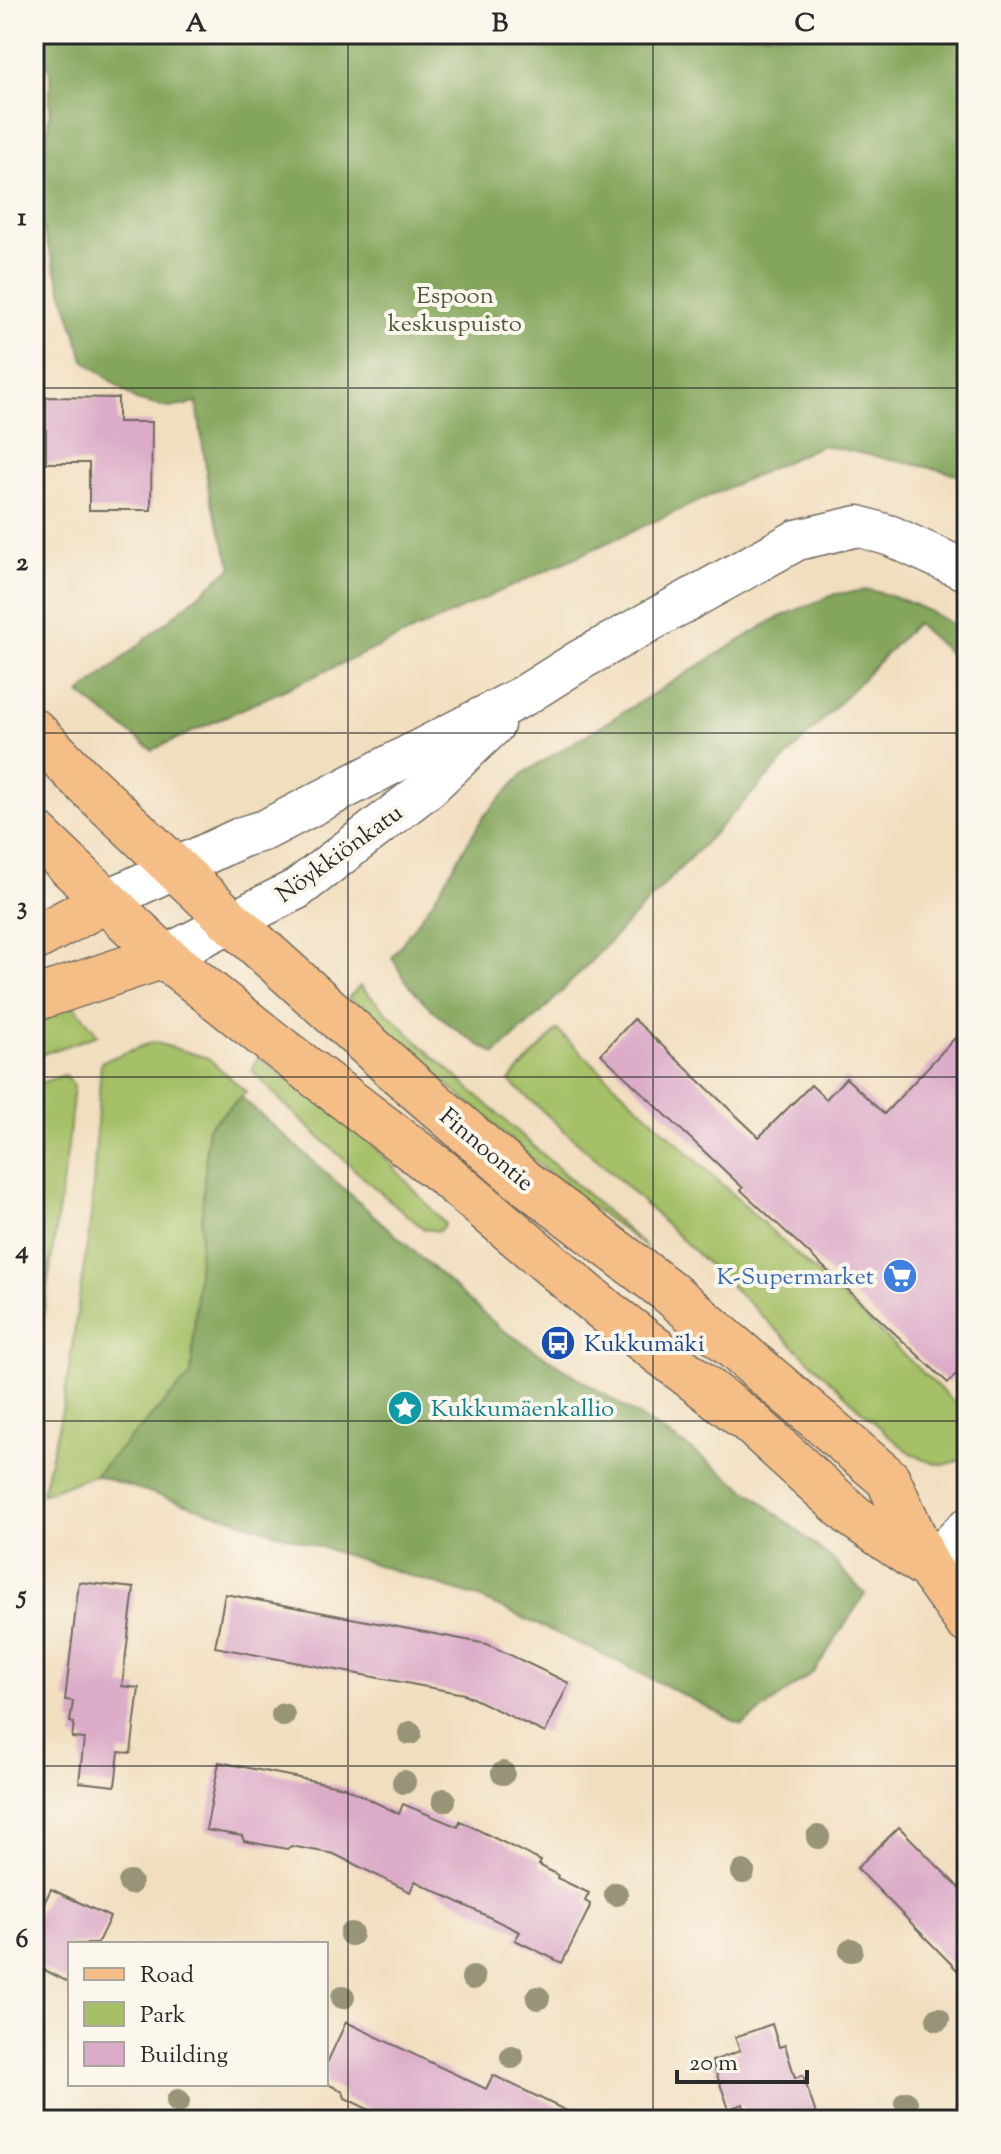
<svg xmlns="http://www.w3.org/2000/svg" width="1001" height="2154" viewBox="0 0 1001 2154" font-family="'Sorts Mill Goudy',serif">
	<rect width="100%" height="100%" fill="#fbf7ec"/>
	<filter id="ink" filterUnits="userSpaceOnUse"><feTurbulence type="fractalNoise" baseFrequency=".0125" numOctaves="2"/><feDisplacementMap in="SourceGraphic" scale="16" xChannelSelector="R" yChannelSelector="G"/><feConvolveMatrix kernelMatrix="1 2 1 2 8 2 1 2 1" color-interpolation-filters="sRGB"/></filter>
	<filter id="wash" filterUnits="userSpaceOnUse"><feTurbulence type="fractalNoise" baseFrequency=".006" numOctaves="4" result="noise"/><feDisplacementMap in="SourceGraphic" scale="32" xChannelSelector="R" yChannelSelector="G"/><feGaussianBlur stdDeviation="1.8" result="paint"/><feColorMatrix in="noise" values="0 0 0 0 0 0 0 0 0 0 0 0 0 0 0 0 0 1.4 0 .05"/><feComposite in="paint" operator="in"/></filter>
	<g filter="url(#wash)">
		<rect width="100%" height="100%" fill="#f1debf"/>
		<g fill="#a5c066" stroke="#687648" stroke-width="2">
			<polygon points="360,986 421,1045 647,1248 560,1183 348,998"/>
			<polygon points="74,1005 98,1035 34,1057 34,1018"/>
			<path d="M 557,1030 L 967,1414 L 967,1455 C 931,1486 887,1432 860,1409 L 613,1174 L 509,1081 Z"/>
			<polygon points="153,1042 208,1058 246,1092 208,1127 191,1376 95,1475 42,1494 64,1402 91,1217 101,1062"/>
			<polygon points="258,1057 370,1141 445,1224 439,1231 424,1229 367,1181 286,1106 252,1070"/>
			<polygon points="65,1075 74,1085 68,1146 34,1377 34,1085"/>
		</g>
		<g fill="#84a65b" stroke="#586843" stroke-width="2">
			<polygon points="41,34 967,34 967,203 958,210 967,223 967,475 964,477 941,470 822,445 152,750 80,694 232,567 210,498 197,403 169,408 136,400 84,360 36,208 50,111 50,73 39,36"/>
			<path d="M 868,590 C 904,597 932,612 964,631 L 967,634 L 967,669 L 916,623 L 540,1014 L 495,1054 C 455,1032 412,999 392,957 L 434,899 L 483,817 L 524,773 L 775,619 L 836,594 Z"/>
			<polygon points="241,1097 500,1328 689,1448 751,1493 831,1558 865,1594 815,1671 742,1725 613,1659 477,1597 95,1475 191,1375 208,1127"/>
		</g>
		<g id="blocks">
			<g fill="#dbabc8">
				<polygon points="46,397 118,398 118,422 152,422 151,510 89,510 89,463 46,463"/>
				<polygon points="634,1019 759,1137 811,1085 826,1099 846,1078 884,1114 967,1025 967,1362 948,1383 741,1190 743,1188 601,1054"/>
				<polygon points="79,1582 134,1588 122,1686 139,1688 131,1753 119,1752 115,1786 79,1782 84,1739 72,1738 74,1723 70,1722 73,1701 65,1700"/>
				<polygon points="225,1594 487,1644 569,1683 545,1733 464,1694 215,1647"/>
				<polygon points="219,1762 344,1787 399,1814 403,1804 458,1827 460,1821 541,1861 539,1865 558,1875 557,1878 589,1893 585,1901 590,1904 589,1909 562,1963 515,1940 520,1932 415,1881 410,1892 334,1854 291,1846 287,1849 244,1841 242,1836 206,1830"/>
				<polygon points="899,1827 967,1896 967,1980 857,1868"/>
				<polygon points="51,1889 110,1917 97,1944 70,1944 70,1983 34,1965 34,1923"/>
				<polygon points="346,2022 486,2089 493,2075 585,2120 390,2120 345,2098 343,2092 326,2083 326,2065"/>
				<polygon points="772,2024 779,2047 785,2045 795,2078 803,2075 818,2120 748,2120 743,2104 729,2109 712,2061 740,2051 735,2037"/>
			</g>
		</g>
	</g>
	<g filter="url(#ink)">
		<use href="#blocks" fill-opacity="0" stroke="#706a5f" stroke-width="2"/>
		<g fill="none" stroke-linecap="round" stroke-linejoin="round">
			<g stroke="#706a5f" stroke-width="43">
				<g id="street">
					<polyline points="105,901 242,837 265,830 525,695 582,659 797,540 858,526 891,536 967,571"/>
					<polyline points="164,956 297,889 428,788 494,725"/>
					<polyline points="928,1567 967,1528"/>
				</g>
			</g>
			<g stroke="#706a5f" stroke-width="47">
				<g id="primary">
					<polyline points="34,731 80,778 232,922 408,1081 522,1180 668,1291 888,1479 928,1567 967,1621"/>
					<polyline points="34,832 164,956 273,1043 442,1172 607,1312 750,1422 853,1516 927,1567"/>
					<polyline points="34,939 105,901"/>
					<polyline points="34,999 164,956"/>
				</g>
			</g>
			<use href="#street" stroke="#fff" stroke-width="40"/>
			<use href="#primary" stroke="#f6be87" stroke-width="44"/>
		</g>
		<g fill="#989478">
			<circle cx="283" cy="1715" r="12"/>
			<circle cx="410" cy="1733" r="12"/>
			<circle cx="503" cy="1773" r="12"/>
			<circle cx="404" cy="1782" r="12"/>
			<circle cx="444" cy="1800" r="12"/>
			<circle cx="818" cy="1837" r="12"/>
			<circle cx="743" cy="1872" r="12"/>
			<circle cx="130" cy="1883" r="12"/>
			<circle cx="616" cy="1894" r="12"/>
			<circle cx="351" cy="1934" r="12"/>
			<circle cx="851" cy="1950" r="12"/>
			<circle cx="473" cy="1978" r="12"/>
			<circle cx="343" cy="1997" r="12"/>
			<circle cx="538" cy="1998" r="12"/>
			<circle cx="938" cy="2019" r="12"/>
			<circle cx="512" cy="2057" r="12"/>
			<circle cx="178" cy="2101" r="12"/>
			<circle cx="906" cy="2103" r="12"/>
		</g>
	</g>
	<path fill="none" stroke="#2b2b2b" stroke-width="2" stroke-opacity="0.55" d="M 348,34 L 348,2120M 653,34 L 653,2120M 34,388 L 967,388M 34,733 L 967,733M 34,1077 L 967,1077M 34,1421 L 967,1421M 34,1766 L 967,1766"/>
	<defs>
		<g id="supermarket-disc" transform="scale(1.8)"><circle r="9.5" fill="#3f7fe0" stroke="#fbf7ec"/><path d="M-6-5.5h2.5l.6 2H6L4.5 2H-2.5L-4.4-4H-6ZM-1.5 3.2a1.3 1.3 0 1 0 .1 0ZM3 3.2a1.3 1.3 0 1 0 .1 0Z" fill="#fff"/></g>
		<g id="bus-disc" transform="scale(1.8)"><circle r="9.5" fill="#1a4fb4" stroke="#fbf7ec"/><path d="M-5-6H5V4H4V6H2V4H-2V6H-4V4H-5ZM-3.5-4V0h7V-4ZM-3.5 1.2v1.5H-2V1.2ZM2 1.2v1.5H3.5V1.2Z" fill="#fff"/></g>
		<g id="sight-disc" transform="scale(1.8)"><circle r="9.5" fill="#0f9aa8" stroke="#fbf7ec"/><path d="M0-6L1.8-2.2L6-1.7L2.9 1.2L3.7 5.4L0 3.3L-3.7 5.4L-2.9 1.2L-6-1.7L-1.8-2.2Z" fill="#fff"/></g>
	</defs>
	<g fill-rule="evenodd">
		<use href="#supermarket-disc" x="900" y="1276"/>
		<use href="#bus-disc" x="558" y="1343"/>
		<use href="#sight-disc" x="405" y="1408"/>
	</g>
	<g text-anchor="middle" stroke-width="8" stroke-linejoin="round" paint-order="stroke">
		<g font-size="24" fill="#50583d" stroke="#fbf7ec">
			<text x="455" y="303">Espoon<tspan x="455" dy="28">keskuspuisto</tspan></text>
		</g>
		<g font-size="24" fill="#2b2b2b" stroke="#fbf7ec">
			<text transform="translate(339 853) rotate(-36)" y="8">Nöykkiönkatu</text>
			<text transform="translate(487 1149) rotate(40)" y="8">Finnoontie</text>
		</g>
		<g font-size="24" fill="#366cbe" stroke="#fbf7ec" text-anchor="end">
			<text x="874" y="1284">K-Supermarket</text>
		</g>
		<g font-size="24" fill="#164399" stroke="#fbf7ec" text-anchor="start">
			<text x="584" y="1351">Kukkumäki</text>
		</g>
		<g font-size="24" fill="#0d838f" stroke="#fbf7ec" text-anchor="start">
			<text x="431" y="1416">Kukkumäenkallio</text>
		</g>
	</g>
	<rect width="1001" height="2154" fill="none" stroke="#fbf7ec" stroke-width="88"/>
	<rect x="68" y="1942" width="260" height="144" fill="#fbf7ec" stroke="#a8a59f" stroke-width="2"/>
	<rect x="84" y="1968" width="40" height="12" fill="#f6be87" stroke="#a8a59f" stroke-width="2"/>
	<text x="140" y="1982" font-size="24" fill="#2b2b2b">Road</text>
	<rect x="84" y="2002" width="40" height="24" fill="#a5c066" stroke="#a8a59f" stroke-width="2"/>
	<text x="140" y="2022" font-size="24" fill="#2b2b2b">Park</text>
	<rect x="84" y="2042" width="40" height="24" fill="#dbabc8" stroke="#a8a59f" stroke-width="2"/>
	<text x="140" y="2062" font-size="24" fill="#2b2b2b">Building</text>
	<path d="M677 2070v12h130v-12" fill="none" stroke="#2b2b2b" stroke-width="4"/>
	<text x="689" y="2070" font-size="24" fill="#2b2b2b" stroke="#fbf7ec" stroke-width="6" paint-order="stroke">20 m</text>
	<rect x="44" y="44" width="913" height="2066" fill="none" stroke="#2b2b2b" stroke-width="3"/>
	<g font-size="26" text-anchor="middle" font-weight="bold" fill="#2b2b2b">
		<text x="196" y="31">A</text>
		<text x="500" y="31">B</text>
		<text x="805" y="31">C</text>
		<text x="22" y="225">1</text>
		<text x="22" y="570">2</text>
		<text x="22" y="914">3</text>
		<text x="22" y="1258">4</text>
		<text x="22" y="1603">5</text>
		<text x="22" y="1947">6</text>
	</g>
</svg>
